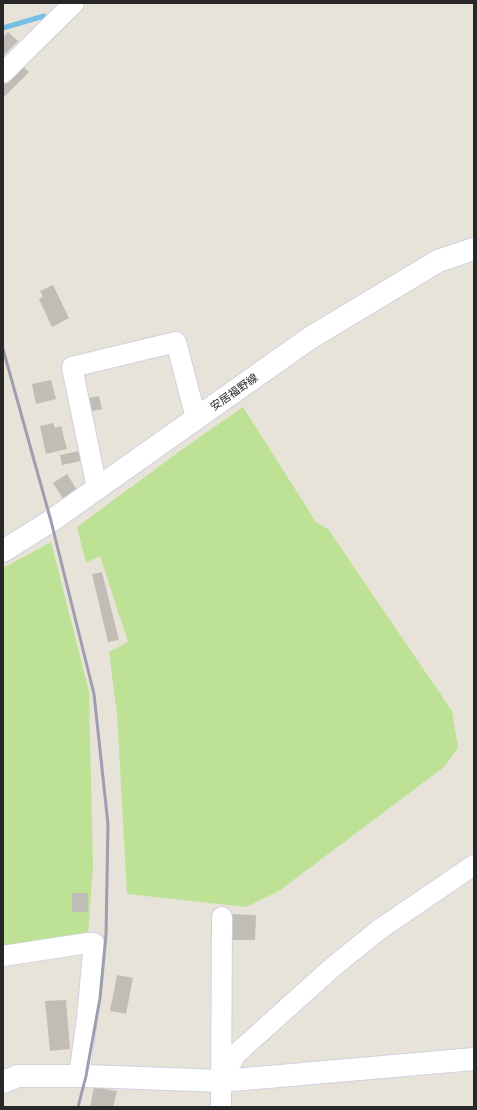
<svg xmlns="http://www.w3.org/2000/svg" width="477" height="1110" viewBox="0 0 477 1110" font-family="'Varela Round','Noto Sans JP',sans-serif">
	<rect width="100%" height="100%" fill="#e8e3d9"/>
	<g fill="#bee295">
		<polygon points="243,407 316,522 328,529 452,711 458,748 444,767 279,891 246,907 127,894 117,714 109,652 128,642 100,556 86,563 77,527 180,451"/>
		<polygon points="51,542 89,692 93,867 88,934 3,951 3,568"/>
	</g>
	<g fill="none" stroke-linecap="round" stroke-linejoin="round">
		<polyline stroke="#73c0e4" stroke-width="5" points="3,28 44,16"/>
	</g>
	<g fill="#c1bcb6">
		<polygon points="8,32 18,41 3,56 3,37"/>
		<polygon points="17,61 29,72 3,98 3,76"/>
		<polygon points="53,285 69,318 52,327 39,299 43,297 40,291"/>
		<polygon points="51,380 56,399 36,404 32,384"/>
		<polygon points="99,396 102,409 87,412 85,399"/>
		<polygon points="53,423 55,428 61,426 67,449 46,454 40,426"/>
		<polygon points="79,451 81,461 62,465 60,455"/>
		<polygon points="67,474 79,493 65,502 53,483"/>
		<polygon points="102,572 119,640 108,642 92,574"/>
		<rect x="72" y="893" width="16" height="19"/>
		<polygon points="230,914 256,915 255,940 229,940"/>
		<polygon points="117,975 133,978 126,1014 110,1011"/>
		<polygon points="66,1000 70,1049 50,1051 45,1001"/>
		<polygon points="94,1087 117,1091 113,1107 90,1107"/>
	</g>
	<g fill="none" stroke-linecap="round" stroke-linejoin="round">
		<g stroke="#cfd1df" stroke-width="22">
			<g id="street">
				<polyline points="3,73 74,3"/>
				<polyline points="97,488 72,367 176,342 196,418"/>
				<polyline points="3,956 88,943 94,943 87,1018 79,1076"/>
				<polyline points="222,1081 235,1055 334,966 380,929 474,865"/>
				<polyline points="221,1107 222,917"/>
			</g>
		</g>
		<g stroke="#cfd1df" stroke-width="24">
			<g id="secondary">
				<polyline points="3,551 51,521 310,338 438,261 474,249"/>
				<polyline points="3,1082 18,1076 86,1076 222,1081 474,1059"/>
			</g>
		</g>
		<use href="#street" stroke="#fff" stroke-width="20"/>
		<use href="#secondary" stroke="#fff" stroke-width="22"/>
		<polyline stroke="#9d9eb0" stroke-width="3" points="3,349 51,521 94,694 108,824 106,935 100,998 86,1076 78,1107"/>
	</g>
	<g text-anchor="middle" stroke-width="3.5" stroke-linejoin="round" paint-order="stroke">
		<g font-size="11" fill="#272727" stroke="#fff">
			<text transform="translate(234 392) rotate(-35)" y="4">安居福野線</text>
		</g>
	</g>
	<rect width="477" height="1110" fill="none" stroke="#272727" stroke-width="8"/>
</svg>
